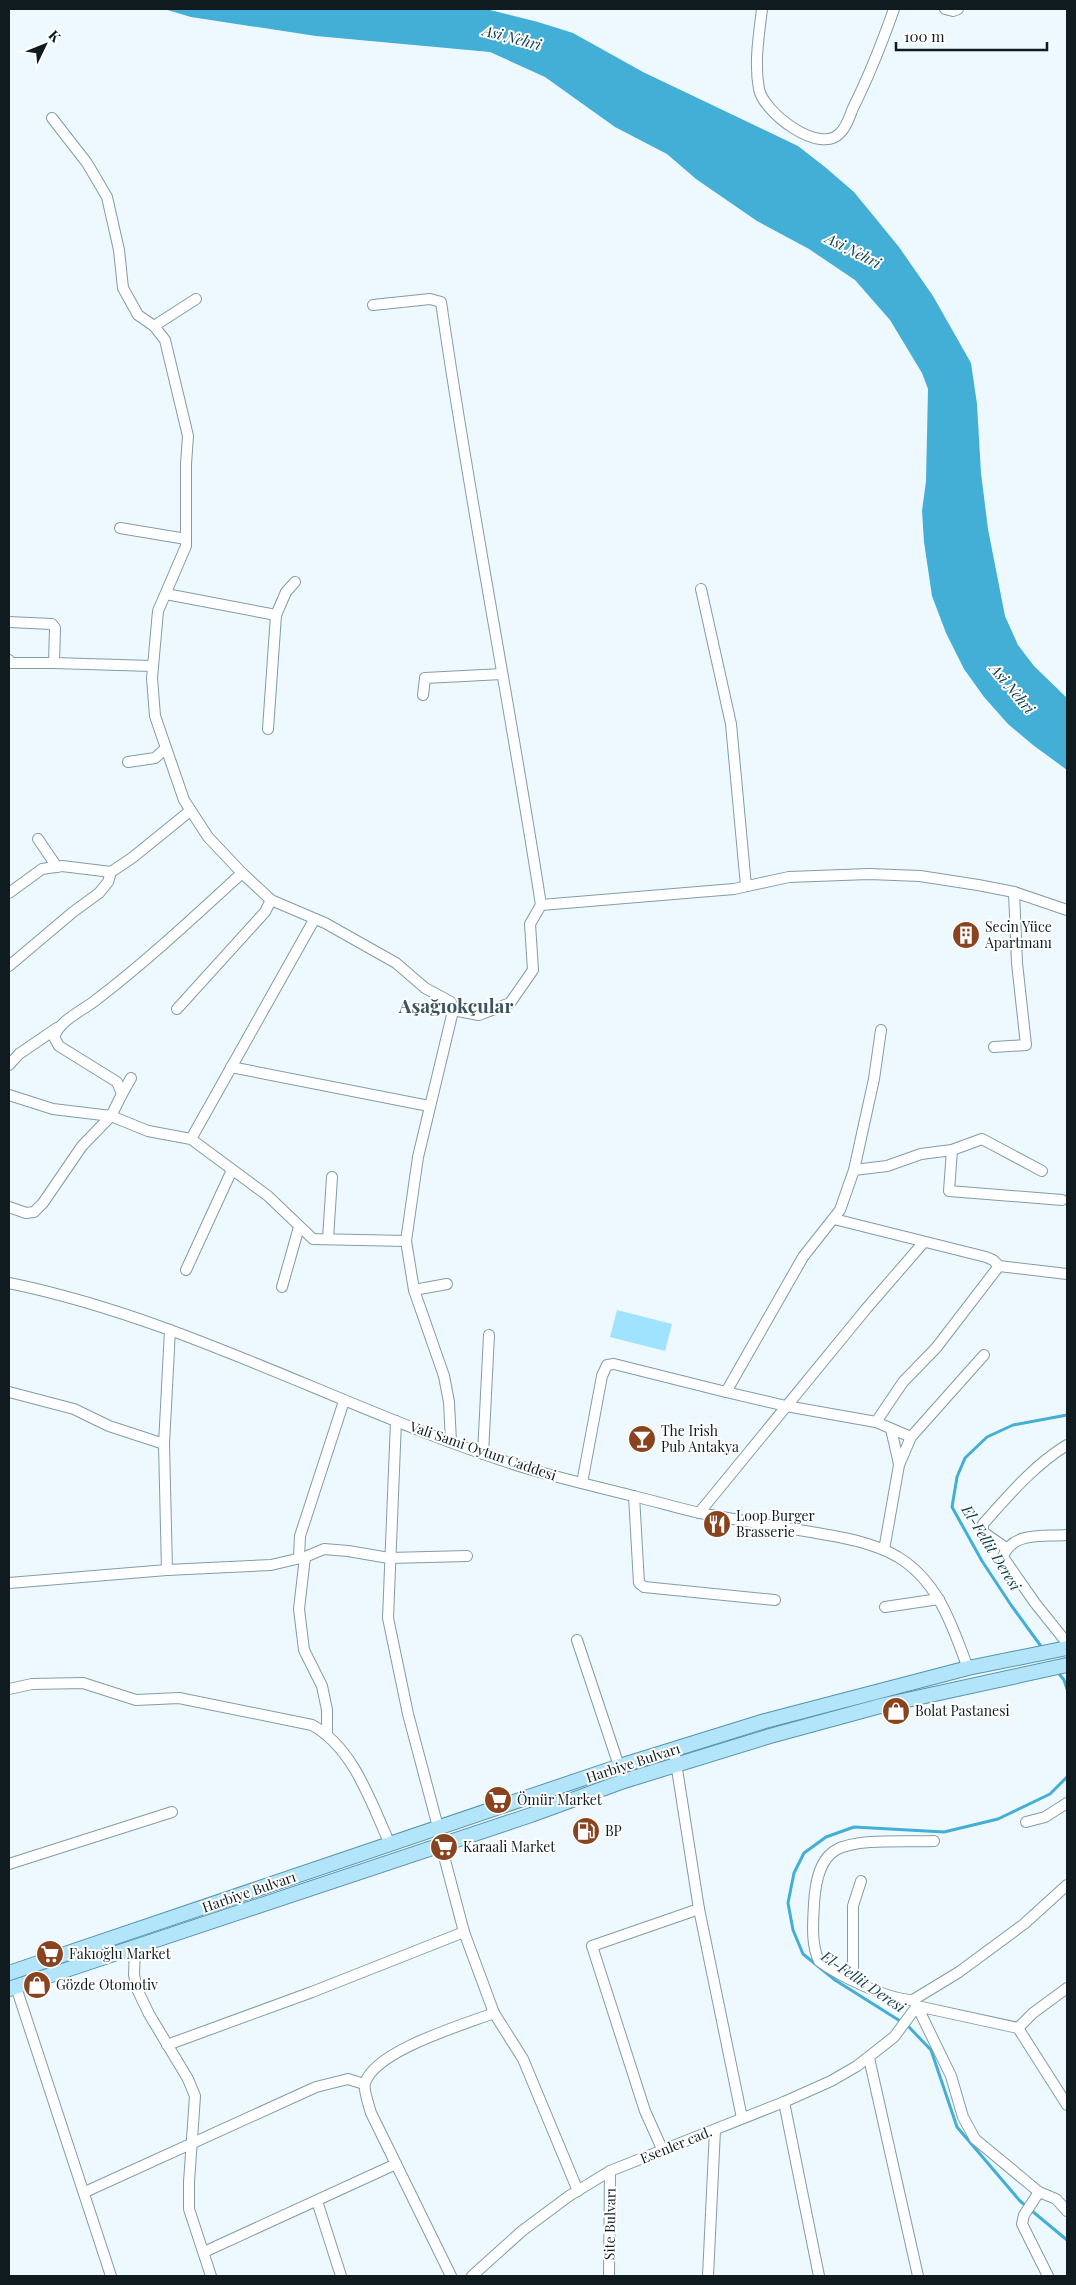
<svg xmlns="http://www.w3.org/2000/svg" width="1076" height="2285" viewBox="0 0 1076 2285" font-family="'Playfair Display',serif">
	<rect width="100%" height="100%" fill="#edf9ff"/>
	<polygon fill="#9fe3ff" points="617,1310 672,1324 665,1351 610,1337"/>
	<polygon fill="#43afd6" points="164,9 486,9 538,22 573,33 643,72 798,146 825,167 854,192 899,247 933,296 971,363 977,404 981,473 988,529 1005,616 1018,645 1034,666 1067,698 1067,770 1033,745 1008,724 984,697 964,669 946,633 932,596 924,542 922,511 926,481 928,389 922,373 890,320 855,280 809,249 757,221 728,201 696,179 667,154 615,127 545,77 490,52 316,36 191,17"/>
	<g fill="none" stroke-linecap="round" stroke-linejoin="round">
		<g stroke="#43afd6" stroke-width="3">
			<polyline points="1043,1649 1011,1605 982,1561 952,1507 957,1477 965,1458 987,1437 1013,1425 1067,1415"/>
			<polyline points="1057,1671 1064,1680 1067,1689"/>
			<polyline points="1067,1777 1050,1794 998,1819 944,1832 854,1827 826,1837 804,1853 794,1873 788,1903 793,1930 803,1954 835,1980 908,2026 931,2050 957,2127 1020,2201 1067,2240"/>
		</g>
		<g stroke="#809da9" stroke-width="12">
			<g id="minor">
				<path d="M 762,9 C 759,35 754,63 759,89 C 763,112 821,157 841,132 C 847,126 850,115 853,108 C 869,76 882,43 894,9"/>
				<polyline points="945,9 953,11 958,9"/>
				<polyline points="52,118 87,163 107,197 119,250 123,288 138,315 154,326 165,340 188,436 186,464 186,546 158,611 152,678 155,716 184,800 208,837 242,873 271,900 325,923 396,963 425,988 451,1002 452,1015 418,1157 406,1241 414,1290 444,1376 449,1402 451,1442"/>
				<path d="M 373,305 L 430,299 L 441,302 C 470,504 510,704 541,905"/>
				<polyline points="154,326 196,299"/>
				<polyline points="120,528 186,539"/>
				<polyline points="701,589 731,724 746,886"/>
				<polyline points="166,594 276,615 286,592 295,582"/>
				<polyline points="9,622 52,624 55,628 54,663 11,663 9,660"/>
				<polyline points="54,663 152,666"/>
				<polyline points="423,695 425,678 502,674"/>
				<polyline points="268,729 276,615"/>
				<polyline points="128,762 155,758 165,749"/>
				<polyline points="38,839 57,867"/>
				<polyline points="9,893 42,869 62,866 111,872 132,858 190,811"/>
				<polyline points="9,966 73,912 99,893 108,882 111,872"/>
				<polyline points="177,1009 265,912 271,900"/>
				<polyline points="452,1010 479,1015 510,1003 533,970 530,924 541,905 734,889 789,877 869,874 920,876 978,885 1014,892 1067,910"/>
				<polyline points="994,1047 1026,1045 1017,963 1014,892"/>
				<polyline points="9,1065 19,1054 57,1028"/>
				<polyline points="231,1067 429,1106"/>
				<polyline points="122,1094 131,1078"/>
				<path d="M 9,1095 L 53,1109 L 111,1116 L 122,1094 L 117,1082 L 59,1046 L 54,1037 C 60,1020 82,1011 96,1000 C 147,961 194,917 242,873"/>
				<polyline points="191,1139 314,920"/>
				<polyline points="952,1150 949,1191 1062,1200"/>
				<polyline points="854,1170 874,1079 881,1030"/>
				<polyline points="9,1207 26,1213 34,1212 43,1203 82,1146 111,1116 148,1131 191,1139 268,1196 313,1239 406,1241"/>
				<polyline points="834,1219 986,1257 993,1260 999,1266 936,1348 903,1382 876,1422"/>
				<polyline points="328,1239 332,1177"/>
				<polyline points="999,1266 1067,1274"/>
				<polyline points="186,1270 232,1170"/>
				<path d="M 9,1283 C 190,1320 353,1415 529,1469 C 563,1479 598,1487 633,1496 C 655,1501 677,1508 700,1513 C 737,1520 774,1526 811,1532 C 841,1537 872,1542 898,1557 C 939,1582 952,1626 968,1668"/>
				<polyline points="282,1287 299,1227"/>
				<polyline points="414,1290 447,1284"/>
				<polyline points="9,1392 74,1409 109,1426 164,1444"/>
				<polyline points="726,1392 786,1406 876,1422 911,1437 899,1465 884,1550"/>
				<polyline points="396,1421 388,1618 408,1714 438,1827"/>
				<polyline points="891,1429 899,1464"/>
				<polyline points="911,1437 984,1355"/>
				<polyline points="483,1454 489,1335"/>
				<polyline points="582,1483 602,1376 607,1365 614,1364 726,1392 803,1257 840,1210 854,1170 887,1166 921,1154 952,1150 982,1139 1042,1171"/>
				<polyline points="634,1496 639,1583 644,1587 775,1600"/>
				<polyline points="699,1513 866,1309 924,1242"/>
				<path d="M 1067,1535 C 1044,1537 1012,1531 1003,1557 L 1035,1603 L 1067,1643"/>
				<path d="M 1006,1548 L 983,1532 L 983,1524 C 1009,1495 1034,1465 1067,1445"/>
				<polyline points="299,1557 300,1536 344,1401"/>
				<polyline points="305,1557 299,1609 304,1650 322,1686 327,1710 327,1733"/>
				<polyline points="167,1570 164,1444 170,1330"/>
				<polyline points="9,1583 167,1570 271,1565 305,1557 324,1549 348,1551 389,1558 467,1556"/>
				<polyline points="885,1607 939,1599"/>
				<polyline points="577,1640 624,1781"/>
				<path d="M 9,1689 L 32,1684 L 83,1683 L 136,1700 L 179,1698 L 312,1725 C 354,1748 371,1803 390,1844"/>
				<polyline points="674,1750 699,1909 742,2118"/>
				<polyline points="1026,1822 1045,1817 1067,1803"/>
				<polyline points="441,1845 464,1932 494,2013 523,2059 578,2191"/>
				<polyline points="9,1864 172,1812"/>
				<polyline points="135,1948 134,1975 137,1989 149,2014 188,2079 195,2096 189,2182 189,2209 211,2276"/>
				<polyline points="853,1980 853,1906 861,1881"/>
				<polyline points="16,1987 111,2276"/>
				<path d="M 913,2000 C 889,2000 839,1976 819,1961 C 811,1945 813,1922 814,1904 C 815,1887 818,1860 836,1850 C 857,1838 908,1842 934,1841"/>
				<polyline points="1018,2028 1033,2013 1067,1988"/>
				<polyline points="167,2045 312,1992 464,1932"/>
				<polyline points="869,2058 918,2276"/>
				<polyline points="784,2102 819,2276"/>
				<polyline points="1067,2105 1018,2028 917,2006 951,2076 963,2117 975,2139 1039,2192 1056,2199 1067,2211"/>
				<polyline points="663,2151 645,2111 592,1946 699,1909"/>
				<polyline points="85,2192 316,2087 348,2079 364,2084"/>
				<polyline points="1039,2192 1024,2215 1022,2224 1048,2276"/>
				<polyline points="317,2201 341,2276"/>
				<polyline points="204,2252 396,2164"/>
				<path d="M 451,2276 L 371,2113 C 369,2105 363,2090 365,2083 C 376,2050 463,2025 494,2013"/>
				<polyline points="472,2276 522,2231 569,2196 610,2171 784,2102 831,2081 857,2066 894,2037 917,2006 913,2000 959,1972 1024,1924 1067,1885"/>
				<polyline points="609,2276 610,2171"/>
				<polyline points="708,2276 715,2130"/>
			</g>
		</g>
		<g stroke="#5793aa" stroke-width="16">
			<g id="major">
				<polyline points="9,1973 620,1766 765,1721 968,1668 1067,1648"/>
				<polyline points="9,1989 531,1815 624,1781 770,1736 884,1705 1067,1665"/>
			</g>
		</g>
		<use href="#minor" stroke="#fff" stroke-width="10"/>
		<use href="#major" stroke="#b2e5f9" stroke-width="14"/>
	</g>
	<defs>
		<g id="building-disc" transform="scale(1.4375)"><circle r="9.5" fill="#89431e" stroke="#fff"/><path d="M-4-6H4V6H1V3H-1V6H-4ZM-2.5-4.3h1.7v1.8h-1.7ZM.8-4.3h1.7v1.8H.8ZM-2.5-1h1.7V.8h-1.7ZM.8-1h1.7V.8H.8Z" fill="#fff"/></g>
		<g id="bar-disc" transform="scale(1.4375)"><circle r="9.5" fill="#89431e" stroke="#fff"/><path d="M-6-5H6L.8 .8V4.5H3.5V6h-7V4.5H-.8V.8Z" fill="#fff"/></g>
		<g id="restaurant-disc" transform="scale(1.4375)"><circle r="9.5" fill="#89431e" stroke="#fff"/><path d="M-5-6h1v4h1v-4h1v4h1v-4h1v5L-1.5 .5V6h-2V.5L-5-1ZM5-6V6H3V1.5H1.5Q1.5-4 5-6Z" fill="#fff"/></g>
		<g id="shop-disc" transform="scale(1.4375)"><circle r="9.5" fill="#89431e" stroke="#fff"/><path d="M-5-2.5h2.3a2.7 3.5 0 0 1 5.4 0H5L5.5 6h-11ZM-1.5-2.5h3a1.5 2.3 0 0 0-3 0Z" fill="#fff"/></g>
		<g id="supermarket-disc" transform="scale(1.4375)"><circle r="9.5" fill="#89431e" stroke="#fff"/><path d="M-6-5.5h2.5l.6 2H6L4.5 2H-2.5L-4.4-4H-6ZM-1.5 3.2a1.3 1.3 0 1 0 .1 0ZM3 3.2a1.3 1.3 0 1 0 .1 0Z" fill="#fff"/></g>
		<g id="fuel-disc" transform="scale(1.4375)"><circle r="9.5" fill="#89431e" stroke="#fff"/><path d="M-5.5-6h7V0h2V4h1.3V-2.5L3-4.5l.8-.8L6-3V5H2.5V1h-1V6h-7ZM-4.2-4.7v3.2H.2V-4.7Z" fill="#fff"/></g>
	</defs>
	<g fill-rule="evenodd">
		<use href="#building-disc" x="966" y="935"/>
		<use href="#bar-disc" x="642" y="1439"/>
		<use href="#restaurant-disc" x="717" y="1524"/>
		<use href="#shop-disc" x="896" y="1711"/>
		<use href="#supermarket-disc" x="498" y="1800"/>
		<use href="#fuel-disc" x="586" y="1831"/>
		<use href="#supermarket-disc" x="444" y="1847"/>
		<use href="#supermarket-disc" x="50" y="1954"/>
		<use href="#shop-disc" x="37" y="1985"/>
	</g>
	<g text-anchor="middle" stroke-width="4" stroke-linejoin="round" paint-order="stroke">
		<g font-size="14" fill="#0f1b1f" stroke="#fff" text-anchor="start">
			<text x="985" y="932">Secin Yüce<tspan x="985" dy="16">Apartmanı</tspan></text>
			<text x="661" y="1436">The Irish<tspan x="661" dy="16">Pub Antakya</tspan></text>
			<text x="736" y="1521">Loop Burger<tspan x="736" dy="16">Brasserie</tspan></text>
			<text x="915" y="1716">Bolat Pastanesi</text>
			<text x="517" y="1805">Ömür Market</text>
			<text x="605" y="1836">BP</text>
			<text x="463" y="1852">Karaali Market</text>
			<text x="69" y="1959">Fakıoğlu Market</text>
			<text x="56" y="1990">Gözde Otomotiv</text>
		</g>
		<g font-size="14" fill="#0f1b1f" stroke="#fff">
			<text transform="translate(483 1451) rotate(19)" y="5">Vali Sami Oytun Caddesi</text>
			<text transform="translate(633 1763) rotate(-18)" y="5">Harbiye Bulvarı</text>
			<text transform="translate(249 1892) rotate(-19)" y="5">Harbiye Bulvarı</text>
			<text transform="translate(676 2145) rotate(-22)" y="5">Esenler cad.</text>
			<text transform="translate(610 2224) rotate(-89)" y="5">Site Bulvarı</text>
		</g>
		<g font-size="15" font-style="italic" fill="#0b3c4c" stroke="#fff">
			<text transform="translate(512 38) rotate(15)" y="5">Asi Nehri</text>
			<text transform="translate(853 251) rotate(27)" y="5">Asi Nehri</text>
			<text transform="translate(1012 689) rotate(50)" y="5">Asi Nehri</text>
			<text transform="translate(991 1548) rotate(58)" y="5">El-Fellit Deresi</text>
			<text transform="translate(863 1982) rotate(34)" y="5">El-Fellit Deresi</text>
		</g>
		<g font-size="19" font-weight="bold" fill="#3a5560" stroke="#fff">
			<text x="456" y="1013">Aşağıokçular</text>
		</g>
	</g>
	<rect width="1076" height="2285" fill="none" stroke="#0f1b1f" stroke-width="20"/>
	<g transform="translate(45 45) rotate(47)" stroke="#ffffff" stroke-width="4" paint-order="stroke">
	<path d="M0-4L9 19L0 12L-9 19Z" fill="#0f1b1f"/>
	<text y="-8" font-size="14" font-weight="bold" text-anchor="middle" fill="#0f1b1f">K</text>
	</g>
	<path d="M896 42v8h151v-8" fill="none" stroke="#0f1b1f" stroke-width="2.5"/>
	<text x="904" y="42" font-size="15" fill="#0f1b1f" stroke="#ffffff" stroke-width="4" paint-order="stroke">100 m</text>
</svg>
